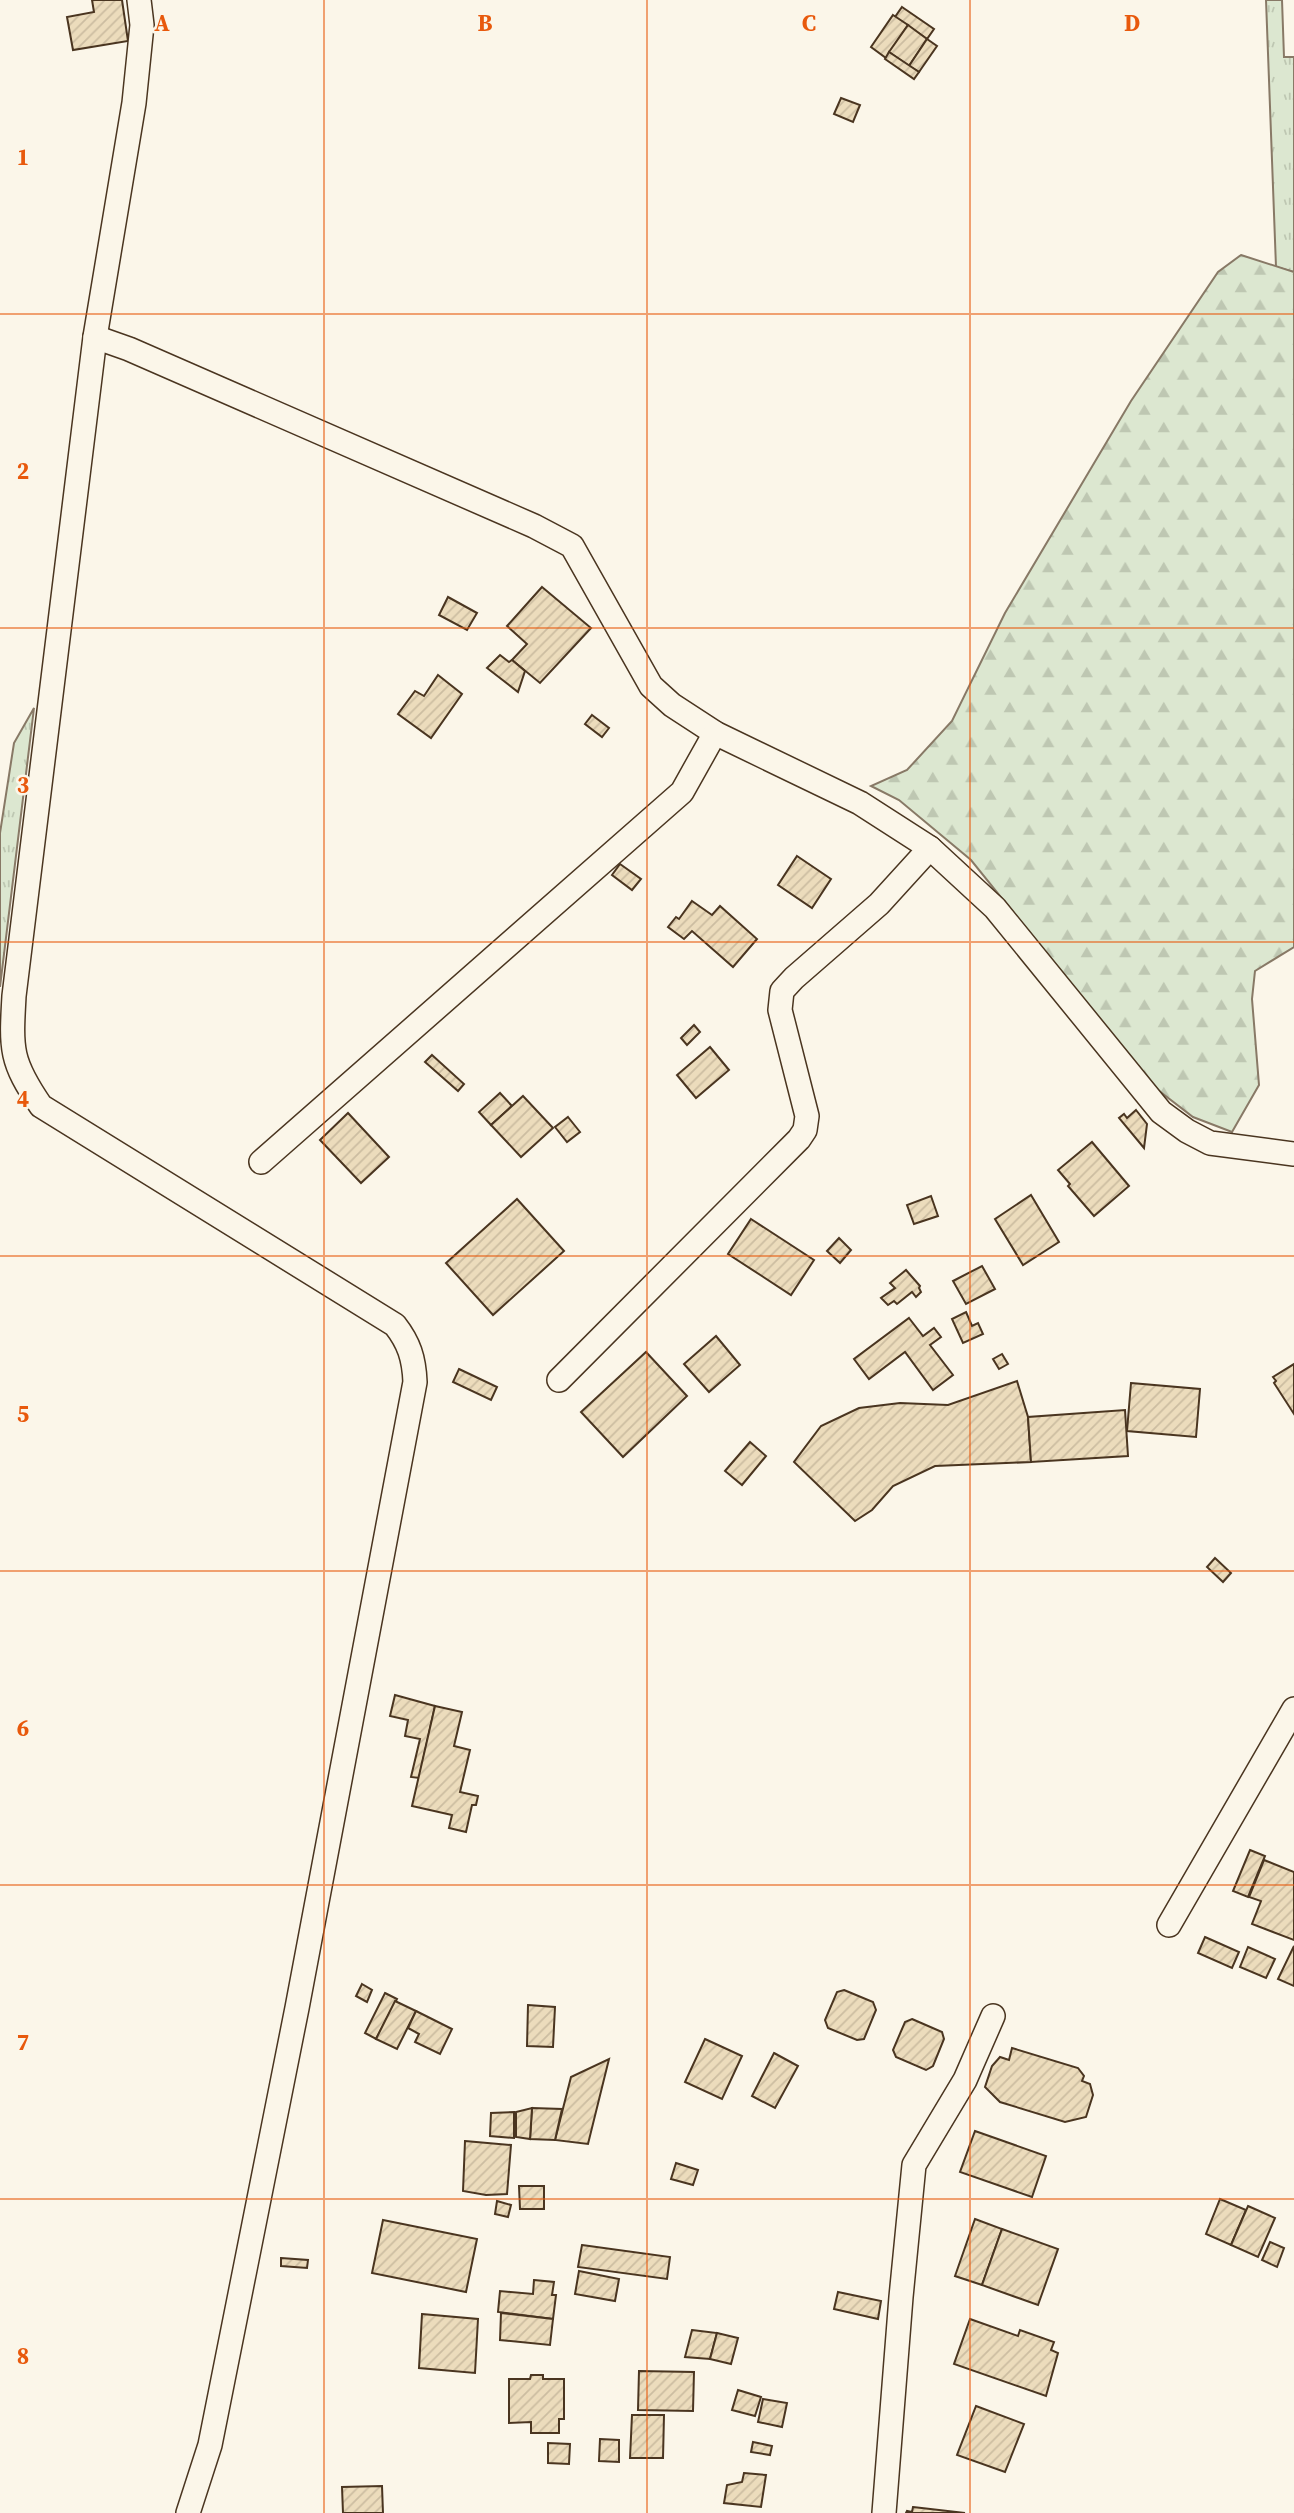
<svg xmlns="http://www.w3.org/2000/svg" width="1294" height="2513" viewBox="0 0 1294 2513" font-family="'Source Serif 4',serif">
	<defs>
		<pattern id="grass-tufts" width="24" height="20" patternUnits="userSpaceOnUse" patternTransform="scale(1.75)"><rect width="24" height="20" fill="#dce7d0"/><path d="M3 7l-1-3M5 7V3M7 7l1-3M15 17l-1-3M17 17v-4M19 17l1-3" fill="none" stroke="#bec7b2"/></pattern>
		<pattern id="forest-firs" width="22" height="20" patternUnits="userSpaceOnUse" patternTransform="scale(1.75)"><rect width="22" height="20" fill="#dce7d0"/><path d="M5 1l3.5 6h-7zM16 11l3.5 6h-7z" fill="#bec7b2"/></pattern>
		<pattern id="building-hatch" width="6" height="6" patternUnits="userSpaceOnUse" patternTransform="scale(1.75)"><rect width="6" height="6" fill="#ecdcbc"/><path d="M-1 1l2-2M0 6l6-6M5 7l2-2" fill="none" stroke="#ccbda1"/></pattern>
	</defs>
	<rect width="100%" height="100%" fill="#fbf6e9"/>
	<g fill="url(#grass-tufts)" stroke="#887966" stroke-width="2">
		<polygon points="1266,0 1282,0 1284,57 1294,57 1294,272 1276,267"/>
		<polygon points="34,708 0,987 0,833 14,743"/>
	</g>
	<polygon fill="url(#forest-firs)" stroke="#887966" stroke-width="2" points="1241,255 1294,272 1294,947 1255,971 1252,999 1259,1085 1232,1132 1193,1117 1154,1087 971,860 899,800 871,786 907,770 952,721 1005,613 1131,401 1218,272"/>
	<g fill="url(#building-hatch)" stroke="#4a3520" stroke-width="2">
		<polygon points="92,0 122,0 128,41 73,50 67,17 94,12"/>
		<polygon points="902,7 934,29 927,39 895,17"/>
		<polygon points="893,15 908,25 886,58 871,47"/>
		<polygon points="908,25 927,39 909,66 889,52"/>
		<polygon points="927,39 937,46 919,72 909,66"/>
		<polygon points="889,52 919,72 914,79 885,59"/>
		<polygon points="841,98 860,105 853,122 834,114"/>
		<polygon points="542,587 591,628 540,683 512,660 527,644 507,626"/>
		<polygon points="448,597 477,613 467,630 439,615"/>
		<polygon points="500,655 509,662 512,660 525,671 518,692 487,668"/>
		<polygon points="438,675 462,694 431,738 398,714 415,691 424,696"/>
		<polygon points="592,715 609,728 602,737 585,724"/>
		<polygon points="797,856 831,879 812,908 778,885"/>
		<polygon points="620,864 641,879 632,890 612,875"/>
		<polygon points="692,901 712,915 720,906 757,939 733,967 692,931 684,939 668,927 676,917 679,919"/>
		<polygon points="694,1025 700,1032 687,1045 681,1038"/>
		<polygon points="710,1047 729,1070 696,1098 677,1075"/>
		<polygon points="432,1055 464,1084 458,1091 425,1062"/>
		<polygon points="500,1093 512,1106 491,1125 479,1112"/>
		<polygon points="523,1096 553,1128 521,1157 491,1125"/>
		<polygon points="1136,1110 1147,1124 1144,1148 1119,1118 1124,1114 1127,1118"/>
		<polygon points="348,1113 389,1157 361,1183 320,1140"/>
		<polygon points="568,1117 580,1132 567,1142 555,1127"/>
		<polygon points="1092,1142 1129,1186 1094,1216 1068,1186 1070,1184 1058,1170"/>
		<polygon points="1031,1195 1059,1242 1023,1265 995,1219"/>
		<polygon points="931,1196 938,1216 914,1224 907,1205"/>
		<polygon points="517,1199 564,1251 493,1315 446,1263"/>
		<polygon points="751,1219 814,1260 791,1295 728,1254"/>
		<polygon points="839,1238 851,1250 840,1263 827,1251"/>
		<polygon points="982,1266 995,1289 966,1304 953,1281"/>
		<polygon points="906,1270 920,1286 919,1288 921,1292 916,1297 912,1292 897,1304 894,1301 888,1305 881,1298 895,1288 890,1283"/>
		<polygon points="966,1312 972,1326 978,1323 983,1334 963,1343 952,1319"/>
		<polygon points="909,1318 923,1336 934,1328 941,1337 930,1345 953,1375 933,1390 905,1352 869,1379 854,1359"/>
		<polygon points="716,1336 740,1365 709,1392 684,1364"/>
		<polygon points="646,1352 687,1396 623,1457 581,1412"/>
		<polygon points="1002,1354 1008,1364 999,1369 993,1359"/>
		<polygon points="1294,1364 1294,1414 1274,1383 1276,1381 1273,1377"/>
		<polygon points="459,1369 497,1387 491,1400 453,1382"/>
		<polygon points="1017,1381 1028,1417 1031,1462 935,1466 893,1486 872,1510 855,1521 794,1462 821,1426 859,1408 900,1403 948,1405"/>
		<polygon points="1131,1383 1200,1389 1196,1437 1127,1431"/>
		<polygon points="1125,1410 1128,1456 1031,1462 1028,1417"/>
		<polygon points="750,1442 766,1456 742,1485 725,1471"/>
		<polygon points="1215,1558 1231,1573 1223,1582 1207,1567"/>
		<polygon points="395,1695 435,1706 419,1778 411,1777 420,1739 405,1736 408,1720 390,1716"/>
		<polygon points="435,1706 462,1712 454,1746 470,1750 460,1792 478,1796 476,1805 472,1805 466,1832 449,1828 452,1815 412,1806"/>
		<polygon points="1250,1850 1265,1856 1248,1897 1233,1891"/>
		<polygon points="1264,1860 1294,1872 1294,1940 1252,1924 1261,1901 1249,1897"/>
		<polygon points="1205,1937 1239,1952 1232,1968 1198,1953"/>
		<polygon points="1294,1946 1294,1986 1278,1979"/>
		<polygon points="1248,1947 1275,1959 1266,1978 1240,1967"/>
		<polygon points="362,1984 372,1990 367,2002 356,1996"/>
		<polygon points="844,1990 873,2002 876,2010 864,2039 857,2040 828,2028 825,2020 837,1992"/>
		<polygon points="385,1993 397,1999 376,2039 365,2033"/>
		<polygon points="395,2001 416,2011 397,2049 376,2039"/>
		<polygon points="528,2005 555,2007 553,2047 527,2046"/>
		<polygon points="416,2011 452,2029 440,2054 415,2042 419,2034 408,2028"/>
		<polygon points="912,2019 942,2032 944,2039 933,2066 926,2070 896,2057 893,2050 905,2022"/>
		<polygon points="705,2039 742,2056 722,2099 685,2082"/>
		<polygon points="1012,2048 1078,2068 1084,2076 1082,2081 1090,2084 1093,2095 1086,2117 1065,2122 1000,2102 985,2087 992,2066 1000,2057 1009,2060"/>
		<polygon points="774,2053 798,2066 775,2108 752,2096"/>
		<polygon points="609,2059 588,2144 555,2140 571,2077"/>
		<polygon points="532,2108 562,2109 555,2140 530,2139"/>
		<polygon points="532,2108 530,2139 516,2137 516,2112"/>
		<polygon points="514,2112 514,2138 490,2136 491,2113"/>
		<polygon points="975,2131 1046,2156 1032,2197 960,2172"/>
		<polygon points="465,2141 511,2145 507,2194 486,2195 463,2191"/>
		<polygon points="676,2163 698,2170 693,2185 671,2179"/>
		<polygon points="519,2186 544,2186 544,2209 520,2209"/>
		<polygon points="1220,2199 1246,2210 1231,2245 1206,2234"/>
		<polygon points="497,2201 511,2205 508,2217 495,2214"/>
		<polygon points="1248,2206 1275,2218 1258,2257 1231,2245"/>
		<polygon points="975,2219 1002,2229 982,2285 955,2276"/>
		<polygon points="383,2220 477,2239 466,2292 372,2273"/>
		<polygon points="1002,2229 1058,2249 1038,2305 982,2285"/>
		<polygon points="1270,2242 1284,2248 1277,2267 1262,2260"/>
		<polygon points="582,2245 670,2257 667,2279 578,2267"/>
		<polygon points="281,2258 308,2260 307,2268 281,2266"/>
		<polygon points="579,2271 619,2279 615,2301 575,2294"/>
		<polygon points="534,2280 554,2282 552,2295 556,2295 553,2319 498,2312 500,2291 533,2294"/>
		<polygon points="838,2292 881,2301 878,2319 834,2309"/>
		<polygon points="501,2313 553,2319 550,2345 500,2340"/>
		<polygon points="422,2314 478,2319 475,2373 419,2368"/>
		<polygon points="970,2319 1018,2336 1020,2330 1054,2342 1051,2350 1058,2353 1046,2396 954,2364"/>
		<polygon points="692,2330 717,2333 710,2359 685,2357"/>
		<polygon points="717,2333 738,2338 731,2364 710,2359"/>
		<polygon points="639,2371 694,2372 693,2411 638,2410"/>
		<polygon points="531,2375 543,2375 543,2379 564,2379 564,2419 559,2419 559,2433 531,2433 531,2422 509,2423 509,2379 530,2379"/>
		<polygon points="738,2390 761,2397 755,2416 732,2410"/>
		<polygon points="763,2399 787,2403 782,2427 758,2422"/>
		<polygon points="976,2406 1024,2424 1005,2472 957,2455"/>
		<polygon points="632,2415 664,2415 663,2458 630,2458"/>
		<polygon points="600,2439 619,2440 619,2462 599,2461"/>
		<polygon points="753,2442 772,2446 770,2455 751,2452"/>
		<polygon points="548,2443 570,2444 569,2464 548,2463"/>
		<polygon points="744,2473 766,2475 761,2507 724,2503 727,2485 742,2482"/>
		<polygon points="382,2486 383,2513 343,2513 342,2487"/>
		<polygon points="913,2507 965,2513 906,2513 907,2511 912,2512"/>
	</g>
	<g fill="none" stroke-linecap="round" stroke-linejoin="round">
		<g stroke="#4a3520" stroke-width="26">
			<g id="street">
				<path d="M 139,0 L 142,25 L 134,103 L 95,337 L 14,996 C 11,1049 10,1061 41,1106 L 395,1325 C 409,1343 414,1358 415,1382 L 297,2008 L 210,2445 L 188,2513"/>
				<polyline points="95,337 129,349 534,526 572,546 651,686 672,705 715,733 860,803 930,848 995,908 1161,1112 1187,1131 1210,1143 1294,1154"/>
				<polyline points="261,1162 682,792 715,733"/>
				<polyline points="559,1380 799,1139 805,1130 807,1116 780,1010 782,991 794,978 879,904 930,848"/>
				<polyline points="1169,1925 1294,1709"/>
				<polyline points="884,2513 901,2297 914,2165 965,2080 993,2016"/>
			</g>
		</g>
		<use href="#street" stroke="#fbf6e9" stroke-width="23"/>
	</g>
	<path fill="none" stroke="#e8590c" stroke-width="2" stroke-opacity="0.55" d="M 324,0 L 324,2513M 647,0 L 647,2513M 970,0 L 970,2513M 0,314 L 1294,314M 0,628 L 1294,628M 0,942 L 1294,942M 0,1256 L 1294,1256M 0,1571 L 1294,1571M 0,1885 L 1294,1885M 0,2199 L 1294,2199"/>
	<g font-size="23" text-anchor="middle" font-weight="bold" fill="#e8590c" stroke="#fbf6e9" stroke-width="5" stroke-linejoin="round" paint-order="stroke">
		<text x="162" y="31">A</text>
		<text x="485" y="31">B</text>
		<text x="809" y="31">C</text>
		<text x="1132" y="31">D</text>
		<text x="23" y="165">1</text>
		<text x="23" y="479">2</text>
		<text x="23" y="793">3</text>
		<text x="23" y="1107">4</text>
		<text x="23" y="1422">5</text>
		<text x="23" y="1736">6</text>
		<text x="23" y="2050">7</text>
		<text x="23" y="2364">8</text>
	</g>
</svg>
